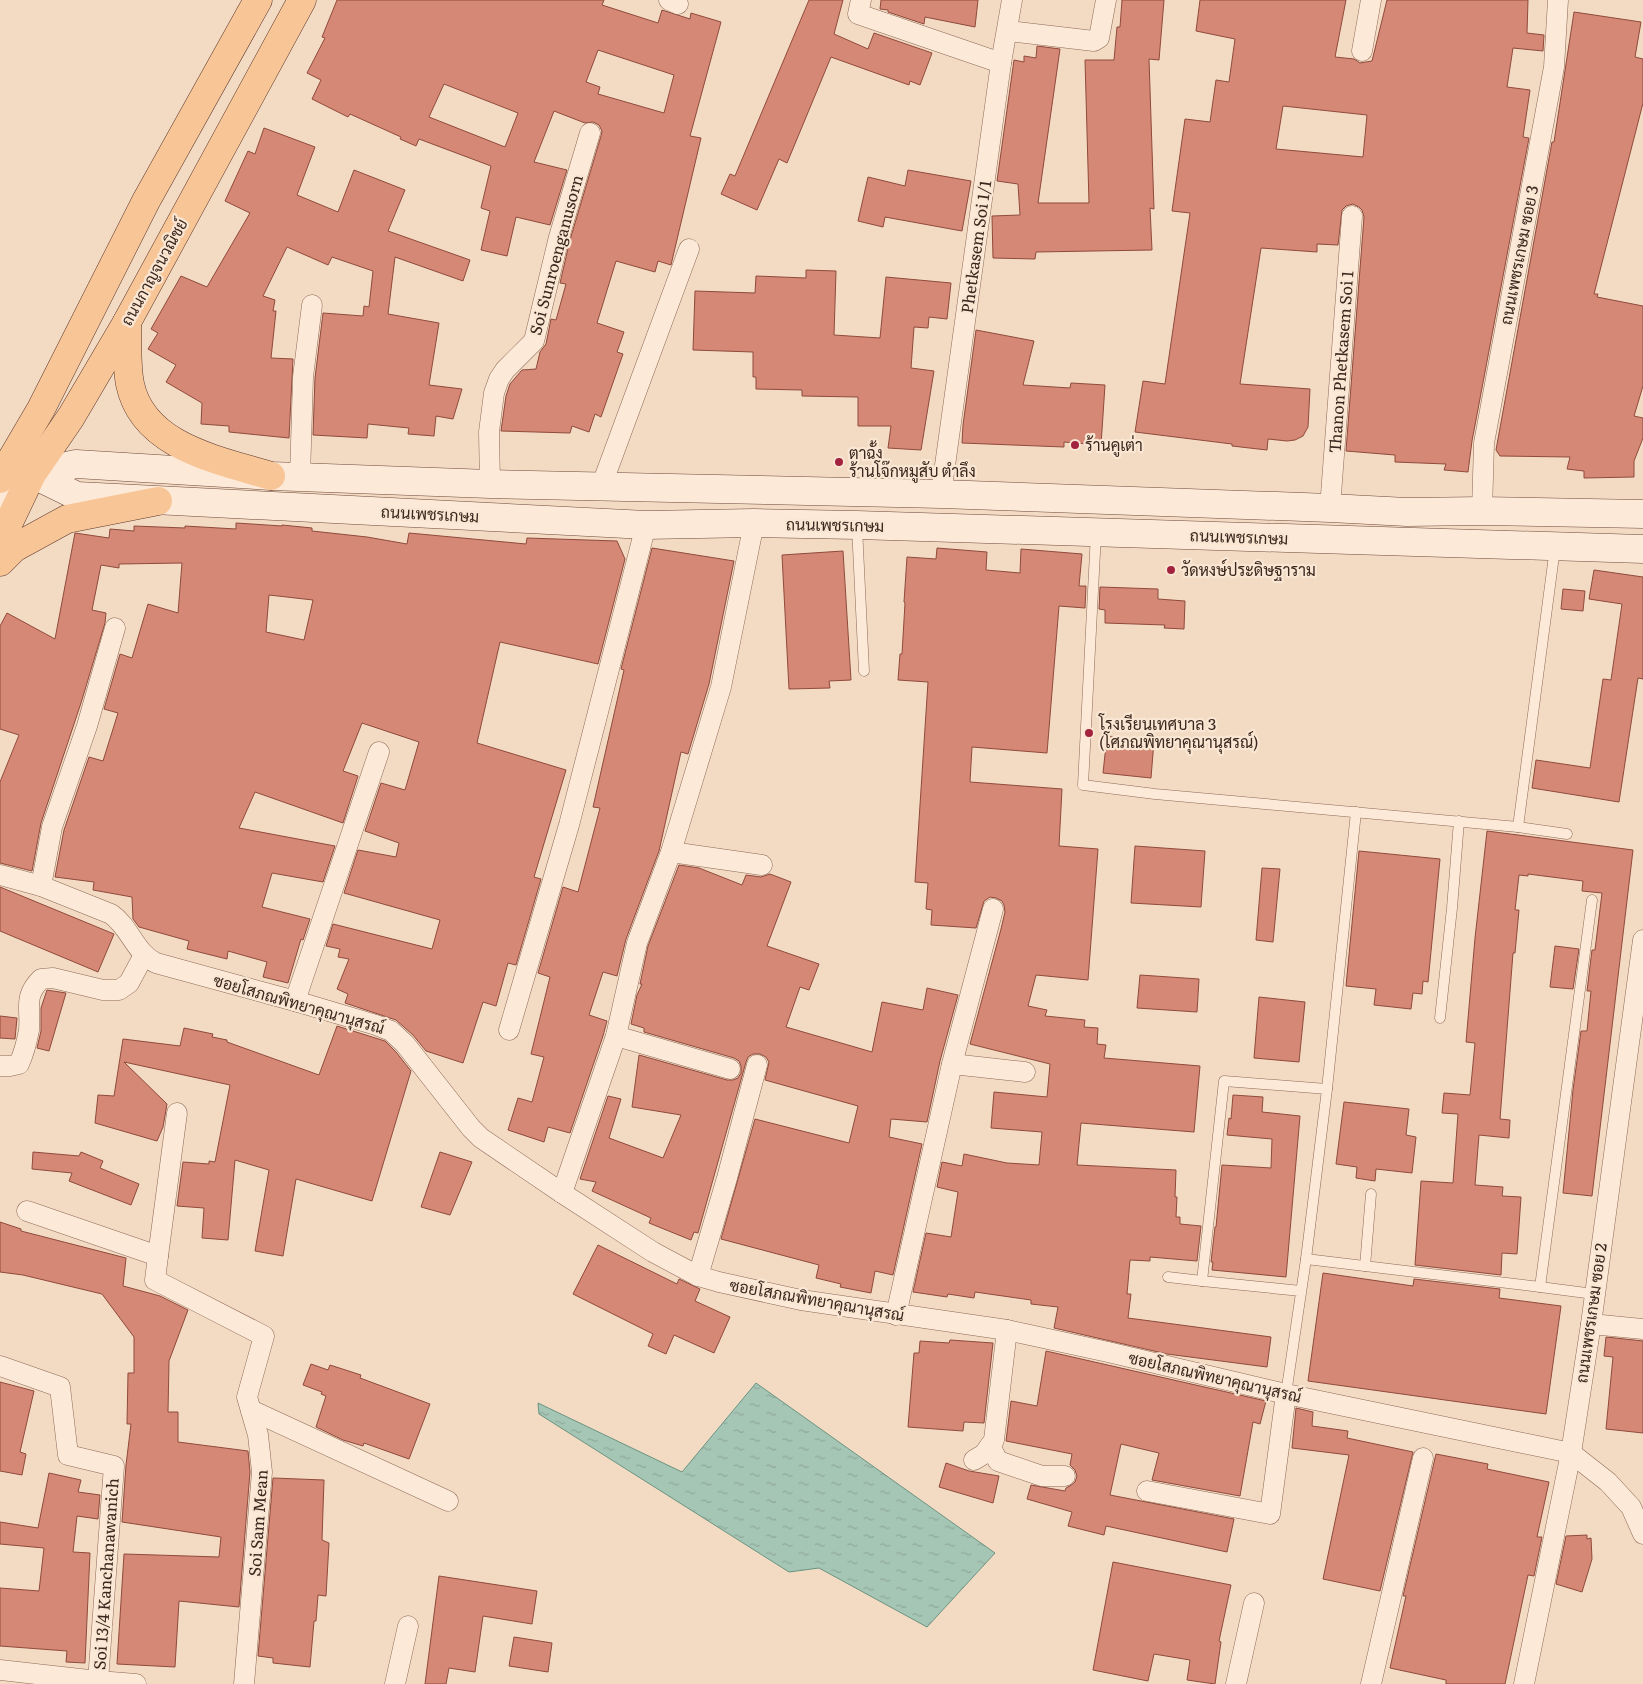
<svg xmlns="http://www.w3.org/2000/svg" width="1643" height="1684" viewBox="0 0 1643 1684" font-family="Literata,Sarabun,serif">
	<defs>
		<pattern id="water-ripples" width="26" height="14" patternUnits="userSpaceOnUse" patternTransform="scale(1.25)"><rect width="26" height="14" fill="#a5c5b5"/><path d="M2 4q2-2 4 0t4 0M15 11q2-2 4 0t4 0" fill="none" stroke="#8fa99b"/></pattern>
	</defs>
	<rect width="100%" height="100%" fill="#f2dac3"/>
	<polygon fill="url(#water-ripples)" stroke="#6b9481" points="756,1383 995,1553 927,1627 819,1568 789,1572 539,1414 538,1403 682,1472"/>
	<g fill="#d48875" stroke="#904a3b" fill-rule="evenodd">
		<path d="M 337,0 L 604,0 L 602,5 L 658,23 L 662,10 L 690,19 L 691,13 L 721,22 L 690,136 L 701,138 L 671,265 L 658,261 L 655,272 L 616,261 L 597,323 L 624,332 L 617,352 L 623,354 L 601,417 L 595,414 L 589,432 L 572,426 L 570,433 L 501,431 L 506,396 L 510,384 L 522,370 L 536,369 L 540,352 L 546,344 L 551,319 L 556,320 L 566,284 L 560,283 L 570,240 L 601,136 L 602,131 L 599,125 L 593,122 L 585,123 L 554,111 L 534,162 L 567,170 L 550,225 L 516,217 L 507,256 L 481,250 L 490,211 L 481,208 L 491,166 L 419,139 L 416,146 L 400,139 L 401,137 L 350,114 L 348,117 L 312,99 L 321,80 L 307,73 L 325,38 L 322,37 ZM 598,50 L 674,75 L 664,113 L 598,94 L 600,87 L 586,82 ZM 444,84 L 518,113 L 505,147 L 429,117 Z"/>
		<polygon points="809,0 843,0 834,34 868,49 874,33 932,53 920,85 910,81 909,85 831,57 787,163 779,159 757,210 721,194 730,174 735,176"/>
		<polygon points="881,0 978,0 975,27 925,17 924,24 888,12 888,10 880,9"/>
		<polygon points="1122,0 1164,0 1159,60 1149,59 1154,209 1150,208 1152,250 1036,252 1035,259 993,258 992,216 1020,215 1018,184 997,181 1014,60 1024,62 1024,56 1036,58 1037,46 1060,49 1038,203 1089,203 1085,60 1114,60 1117,27 1120,27"/>
		<path d="M 1200,0 L 1346,0 L 1335,57 L 1354,59 L 1360,63 L 1372,61 L 1387,0 L 1528,0 L 1527,33 L 1544,35 L 1543,51 L 1513,48 L 1507,87 L 1530,90 L 1523,137 L 1529,138 L 1472,441 L 1468,472 L 1444,470 L 1446,464 L 1395,462 L 1395,455 L 1346,451 L 1364,217 L 1362,210 L 1359,207 L 1353,204 L 1346,206 L 1342,210 L 1338,245 L 1317,244 L 1317,252 L 1261,248 L 1240,384 L 1310,389 L 1308,427 L 1303,436 L 1295,440 L 1287,441 L 1268,439 L 1267,450 L 1232,446 L 1232,444 L 1135,432 L 1143,381 L 1165,384 L 1190,213 L 1172,211 L 1185,119 L 1210,122 L 1216,80 L 1229,82 L 1235,39 L 1196,31 ZM 1283,106 L 1367,115 L 1363,157 L 1276,149 Z"/>
		<polygon points="1574,12 1641,22 1635,57 1643,59 1643,103 1594,294 1598,294 1597,297 1643,306 1643,386 1634,416 1643,418 1643,438 1634,461 1634,477 1584,478 1584,471 1567,469 1570,457 1500,456 1496,450 1552,142 1554,142"/>
		<polygon points="264,128 315,147 297,195 338,212 354,170 405,190 388,231 470,260 463,281 395,257 388,314 439,323 429,385 462,389 453,419 436,416 434,436 408,434 409,428 368,424 367,438 313,435 315,378 323,313 363,316 364,306 369,307 373,271 332,257 328,265 287,247 263,296 275,300 273,311 276,311 271,358 293,359 289,438 229,432 229,426 201,424 202,403 166,382 176,365 148,349 158,333 151,329 181,276 207,287 250,213 225,201 248,151 255,154"/>
		<polygon points="908,170 971,181 962,231 885,217 883,227 858,221 868,177 905,186"/>
		<polygon points="806,270 836,271 834,335 880,338 886,277 951,283 947,319 929,317 928,328 914,327 911,368 934,371 921,450 888,448 891,426 858,426 858,397 802,396 802,390 756,389 756,377 753,377 753,352 693,350 695,291 755,293 756,276 806,278"/>
		<polygon points="976,330 1034,341 1023,385 1070,388 1071,383 1105,385 1101,445 1064,442 1064,447 962,443 963,425"/>
		<path d="M 236,523 L 282,526 L 282,525 L 312,528 L 312,531 L 367,537 L 407,544 L 409,533 L 526,544 L 527,538 L 617,541 L 625,559 L 598,664 L 500,642 L 477,743 L 566,770 L 534,877 L 541,879 L 516,965 L 508,963 L 496,1006 L 483,1002 L 463,1063 L 426,1051 L 413,1035 L 396,1020 L 345,1003 L 348,994 L 337,989 L 349,959 L 338,957 L 340,949 L 326,946 L 333,924 L 432,949 L 440,920 L 344,893 L 358,850 L 396,857 L 399,843 L 365,831 L 381,783 L 405,790 L 419,742 L 362,723 L 343,771 L 358,776 L 343,823 L 255,792 L 239,828 L 335,846 L 323,882 L 272,873 L 262,907 L 310,919 L 303,940 L 301,939 L 288,983 L 263,977 L 267,962 L 228,951 L 227,959 L 187,949 L 189,941 L 139,927 L 133,919 L 132,897 L 93,890 L 94,882 L 55,877 L 64,830 L 89,757 L 103,761 L 118,713 L 104,709 L 120,654 L 132,658 L 148,604 L 178,613 L 182,563 L 119,564 L 119,568 L 101,565 L 92,610 L 106,613 L 105,623 L 81,703 L 41,823 L 32,871 L 0,863 L 0,782 L 19,735 L 0,729 L 0,626 L 7,613 L 55,639 L 75,533 L 109,538 L 110,529 L 134,531 L 134,526 L 185,528 L 185,526 L 236,529 ZM 269,595 L 313,600 L 304,640 L 266,632 Z"/>
		<polygon points="652,548 734,561 709,684 688,754 681,752 659,851 626,939 617,976 603,972 589,1015 607,1021 603,1036 570,1133 548,1127 544,1142 508,1130 518,1098 532,1102 544,1057 531,1054 550,977 538,973 563,887 578,892 600,808 593,807 624,670 621,669"/>
		<polygon points="937,548 987,552 986,570 1020,573 1021,549 1082,554 1079,586 1086,586 1085,608 1059,606 1047,753 972,747 970,782 1062,789 1059,846 1098,849 1088,980 1036,975 1028,1006 1047,1010 1045,1016 1085,1020 1084,1027 1098,1028 1097,1044 1106,1045 1104,1058 1200,1066 1194,1132 1081,1123 1077,1165 1176,1170 1175,1197 1177,1197 1176,1217 1180,1217 1180,1224 1201,1226 1197,1261 1150,1257 1150,1261 1130,1260 1127,1294 1131,1294 1128,1318 1271,1337 1267,1367 1167,1354 1054,1328 1058,1307 1031,1304 1031,1300 975,1292 974,1298 948,1294 947,1297 913,1292 926,1233 951,1237 958,1192 937,1187 942,1162 962,1166 964,1154 1007,1163 1039,1165 1042,1132 991,1128 994,1092 1047,1097 1050,1064 970,1044 1001,929 1005,912 1004,905 1002,901 996,898 990,897 984,901 976,928 931,925 932,910 926,909 928,883 915,882 928,682 898,680 900,654 902,654 905,603 904,602 907,557 936,559"/>
		<polygon points="843,551 851,680 829,681 830,688 789,689 782,555"/>
		<polygon points="1594,570 1643,577 1643,679 1638,678 1619,802 1532,788 1536,760 1590,768 1603,679 1611,680 1622,604 1589,599"/>
		<polygon points="1100,587 1158,589 1158,599 1185,601 1184,629 1164,628 1165,625 1105,623 1105,610 1099,609"/>
		<polygon points="1563,589 1585,591 1583,611 1561,609"/>
		<polygon points="1107,736 1154,741 1151,778 1103,773"/>
		<polygon points="1487,831 1633,850 1592,1196 1563,1193 1573,1090 1581,1031 1587,1031 1591,991 1587,991 1592,950 1595,950 1602,893 1582,891 1583,881 1528,874 1528,876 1519,875 1515,910 1519,910 1515,953 1513,953 1500,1119 1510,1120 1509,1138 1479,1135 1475,1185 1503,1187 1502,1196 1521,1197 1517,1254 1502,1253 1501,1275 1415,1265 1421,1181 1453,1183 1458,1114 1442,1113 1444,1093 1470,1095 1475,1043 1466,1042 1475,938"/>
		<polygon points="1135,846 1205,851 1201,907 1131,903"/>
		<polygon points="1359,851 1440,859 1428,982 1423,981 1422,994 1413,993 1411,1009 1374,1005 1376,989 1346,986"/>
		<polygon points="679,865 699,868 742,885 746,875 761,877 770,874 791,882 767,946 819,964 809,990 800,987 786,1027 872,1052 882,1002 923,1010 927,988 958,995 940,1061 927,1122 891,1119 889,1137 922,1144 893,1275 875,1271 871,1293 840,1287 841,1284 816,1278 819,1265 721,1239 755,1119 849,1143 858,1106 765,1080 769,1062 766,1057 760,1054 753,1054 748,1057 746,1062 698,1233 694,1232 691,1240 649,1223 651,1218 592,1191 596,1182 580,1179 608,1096 621,1099 609,1138 663,1158 681,1115 632,1107 639,1055 727,1080 733,1080 738,1078 741,1073 741,1066 739,1061 734,1058 644,1032 644,1028 631,1024 637,995 642,984 640,984 648,946"/>
		<polygon points="1262,868 1280,869 1273,942 1256,940"/>
		<polygon points="0,887 114,934 98,972 0,931"/>
		<polygon points="1555,946 1579,949 1573,989 1550,987"/>
		<polygon points="1140,975 1199,979 1197,1012 1137,1008"/>
		<polygon points="47,990 66,993 49,1051 37,1048 41,1031 41,1008"/>
		<polygon points="1259,997 1305,1002 1299,1062 1254,1058"/>
		<polygon points="0,1016 17,1018 15,1039 0,1038"/>
		<polygon points="337,1026 385,1041 396,1052 411,1071 372,1201 296,1179 283,1256 255,1251 269,1170 235,1160 228,1240 202,1238 204,1208 177,1206 183,1162 209,1164 209,1161 215,1162 230,1085 124,1062 167,1104 163,1127 157,1141 95,1123 98,1095 114,1096 123,1039 180,1046 184,1028 213,1034 212,1037 227,1040 227,1042 319,1075"/>
		<polygon points="1233,1095 1263,1097 1262,1112 1300,1116 1286,1277 1212,1270 1213,1262 1211,1262 1215,1227 1216,1227 1222,1165 1271,1168 1272,1139 1227,1135 1229,1118 1231,1119"/>
		<polygon points="1344,1102 1409,1109 1406,1135 1416,1137 1412,1173 1376,1169 1375,1181 1356,1178 1357,1167 1336,1164"/>
		<polygon points="33,1152 79,1156 81,1152 103,1161 100,1168 139,1184 131,1205 69,1181 72,1173 32,1169"/>
		<polygon points="440,1152 472,1162 450,1215 421,1207"/>
		<polygon points="0,1222 21,1229 21,1231 126,1258 123,1286 160,1296 188,1310 169,1361 168,1412 178,1412 178,1442 248,1451 250,1472 239,1607 179,1601 175,1667 117,1664 124,1554 219,1557 221,1537 122,1522 126,1465 131,1424 127,1424 128,1373 134,1373 134,1337 102,1294 23,1275 0,1272"/>
		<polygon points="598,1245 677,1284 679,1279 700,1289 695,1301 730,1317 714,1353 674,1335 666,1354 648,1346 653,1334 573,1294"/>
		<polygon points="1323,1273 1413,1286 1414,1279 1500,1289 1499,1298 1561,1306 1546,1414 1308,1381"/>
		<polygon points="1606,1337 1643,1341 1643,1433 1606,1429 1613,1357 1604,1356"/>
		<polygon points="950,1340 993,1343 984,1423 964,1422 963,1431 908,1427 914,1353 919,1353 920,1341 949,1343"/>
		<polygon points="1046,1351 1266,1401 1260,1424 1253,1422 1240,1496 1152,1480 1159,1453 1121,1444 1110,1495 1234,1519 1227,1552 1106,1526 1104,1535 1068,1526 1072,1512 1027,1499 1031,1485 1065,1491 1066,1488 1070,1486 1075,1482 1077,1476 1075,1470 1070,1465 1072,1454 1006,1441 1011,1401 1037,1406"/>
		<polygon points="311,1364 328,1370 330,1365 361,1375 360,1378 430,1404 409,1459 364,1443 363,1446 343,1440 316,1427 326,1396 321,1394 322,1392 303,1385"/>
		<polygon points="0,1382 34,1391 20,1452 26,1454 22,1475 0,1471"/>
		<polygon points="1296,1408 1313,1412 1312,1426 1348,1431 1347,1438 1413,1452 1380,1591 1323,1579 1349,1455 1292,1448"/>
		<polygon points="1436,1454 1488,1464 1487,1469 1549,1482 1537,1537 1542,1537 1534,1576 1528,1575 1505,1684 1446,1684 1446,1680 1390,1668 1406,1596 1403,1596"/>
		<polygon points="946,1463 969,1471 999,1476 993,1503 939,1487"/>
		<polygon points="49,1473 81,1480 78,1492 100,1495 98,1519 77,1516 73,1552 90,1553 85,1663 66,1662 67,1651 0,1646 0,1588 39,1591 44,1548 0,1544 0,1522 38,1528"/>
		<polygon points="273,1478 324,1480 322,1540 329,1543 326,1596 318,1595 316,1621 314,1621 310,1667 273,1663 273,1658 258,1656"/>
		<polygon points="1587,1535 1587,1539 1591,1538 1592,1559 1582,1592 1556,1584 1566,1536"/>
		<polygon points="1113,1562 1231,1585 1219,1641 1221,1642 1215,1684 1187,1680 1190,1660 1154,1654 1148,1681 1093,1670"/>
		<polygon points="439,1576 537,1591 532,1624 483,1616 475,1672 449,1668 446,1684 425,1684"/>
		<polygon points="514,1637 552,1643 548,1672 509,1666"/>
	</g>
	<g fill="none" stroke-linecap="round" stroke-linejoin="round">
		<g stroke="#8e6957" stroke-width="11">
			<g id="lane">
				<polyline points="857,527 864,671"/>
				<polyline points="1096,533 1083,785 1155,794 1518,827 1567,834"/>
				<polyline points="1518,827 1555,548"/>
				<polyline points="1440,1018 1452,908 1459,821"/>
				<polyline points="1327,1089 1356,812"/>
				<polyline points="1306,1259 1540,1287 1592,900"/>
				<polyline points="1365,1266 1371,1194"/>
				<polyline points="1168,1277 1202,1281"/>
				<polyline points="1540,1287 1594,1294"/>
				<polyline points="1286,1394 1306,1259 1327,1089 1224,1081 1202,1281 1301,1291"/>
			</g>
		</g>
		<g stroke="#8e6957" stroke-width="21">
			<g id="street">
				<polyline points="669,0 678,4"/>
				<polyline points="861,0 858,14 1001,63"/>
				<polyline points="1008,31 1094,41 1099,38 1106,0"/>
				<polyline points="1362,51 1371,0"/>
				<polyline points="300,477 303,377 312,305"/>
				<polyline points="490,484 489,432 494,393 499,379 505,370 534,341 559,237 590,133"/>
				<polyline points="601,487 689,249"/>
				<polyline points="941,494 1001,63 1012,0"/>
				<polyline points="1330,508 1352,216"/>
				<polyline points="1482,511 1484,443 1554,67 1558,0"/>
				<polyline points="671,852 762,865"/>
				<path d="M 0,875 L 41,886 L 111,914 C 130,927 135,953 156,963 L 295,1001 L 376,1025 L 391,1031 L 405,1044 L 471,1128 L 481,1138 L 562,1193 L 653,1252 L 698,1276 L 719,1282 L 801,1300 L 1007,1330 L 1108,1352 L 1286,1394 L 1571,1453 L 1608,1482 L 1631,1507 L 1643,1534"/>
				<polyline points="41,886 52,827 87,726 115,628"/>
				<polyline points="295,1001 379,752"/>
				<polyline points="509,1030 569,825 646,525"/>
				<polyline points="616,1036 730,1069"/>
				<polyline points="952,1064 1025,1072"/>
				<path d="M 0,1066 L 10,1066 L 19,1064 C 24,1053 27,1041 29,1030 C 31,1008 23,997 41,979 L 53,978 L 103,990 L 119,990 L 129,983 L 144,955"/>
				<polyline points="562,1193 616,1036 637,943 671,852 721,687 754,523"/>
				<polyline points="27,1211 158,1256 155,1280 264,1336 247,1397 258,1435 262,1472 244,1684"/>
				<polyline points="158,1256 177,1113"/>
				<polyline points="698,1276 727,1178 757,1065"/>
				<polyline points="896,1315 952,1064 993,909"/>
				<polyline points="1591,1324 1643,1329"/>
				<polyline points="0,1366 60,1387 68,1455 114,1466 98,1681"/>
				<polyline points="251,1410 448,1501"/>
				<polyline points="990,1446 998,1461 1042,1476 1065,1476"/>
				<polyline points="974,1460 984,1454 994,1440 1007,1330"/>
				<polyline points="1147,1491 1270,1514 1286,1394"/>
				<polyline points="0,1670 98,1681 136,1684"/>
				<polyline points="395,1684 408,1626"/>
				<polyline points="1236,1684 1254,1603"/>
				<polyline points="1371,1684 1423,1458"/>
				<polyline points="1524,1684 1571,1453 1591,1324 1643,940"/>
			</g>
		</g>
		<g stroke="#704a3b" stroke-width="29">
			<g id="secondary">
				<polyline points="32,474 77,496 646,525 754,523 857,525 1643,549"/>
				<polyline points="0,501 11,487 32,474 76,464 271,476 490,484 941,494 1330,508 1407,512 1482,511 1643,514"/>
			</g>
		</g>
		<g stroke="#5c382c" stroke-width="29">
			<g id="primary">
				<path d="M 127,322 C 128,342 126,364 130,384 C 143,447 219,460 271,476"/>
				<polyline points="0,479 41,409 146,201 258,0"/>
				<polyline points="0,541 32,474 71,417 127,322 302,0"/>
				<polyline points="0,562 14,548 67,519 158,501"/>
			</g>
		</g>
		<use href="#lane" stroke="#fce9d7" stroke-width="10"/>
		<use href="#street" stroke="#fce9d7" stroke-width="20"/>
		<use href="#secondary" stroke="#fce9d7" stroke-width="28"/>
		<use href="#primary" stroke="#f8c597" stroke-width="28"/>
	</g>
	<g fill="#a3223e" stroke="#f9e6d3" stroke-width="2">
		<circle cx="1075" cy="445" r="5"/>
		<circle cx="839" cy="462" r="5"/>
		<circle cx="1171" cy="570" r="5"/>
		<circle cx="1089" cy="733" r="5"/>
	</g>
	<g text-anchor="middle" stroke-width="4.5" stroke-linejoin="round" paint-order="stroke">
		<g font-size="16" fill="#3d261d" stroke="#f9e6d3">
			<text transform="translate(976 247) rotate(-82)" y="6">Phetkasem Soi 1/1</text>
			<text transform="translate(556 255) rotate(-75)" y="6">Soi Sunroenganusorn</text>
			<text transform="translate(1519 255) rotate(-79)" y="6">ถนนเพชรเกษม ซอย 3</text>
			<text transform="translate(154 272) rotate(-61)" y="6">ถนนกาญจนวณิชย์</text>
			<text transform="translate(1341 362) rotate(-86)" y="6">Thanon Phetkasem Soi 1</text>
			<text transform="translate(430 514) rotate(3)" y="6">ถนนเพชรเกษม</text>
			<text transform="translate(835 525) rotate(1)" y="6">ถนนเพชรเกษม</text>
			<text transform="translate(1239 537) rotate(2)" y="6">ถนนเพชรเกษม</text>
			<text transform="translate(299 1004) rotate(16)" y="6">ซอยโสภณพิทยาคุณานุสรณ์</text>
			<text transform="translate(817 1300) rotate(10)" y="6">ซอยโสภณพิทยาคุณานุสรณ์</text>
			<text transform="translate(1591 1313) rotate(-82)" y="6">ถนนเพชรเกษม ซอย 2</text>
			<text transform="translate(1215 1377) rotate(13)" y="6">ซอยโสภณพิทยาคุณานุสรณ์</text>
			<text transform="translate(258 1523) rotate(-86)" y="6">Soi Sam Mean</text>
			<text transform="translate(106 1574) rotate(-86)" y="6">Soi 13/4 Kanchanawanich</text>
		</g>
		<g font-size="16" fill="#3d261d" stroke="#f9e6d3" text-anchor="start">
			<text x="1085" y="451">ร้านคูเต่า</text>
			<text x="849" y="459">ตาฉั้ง<tspan x="849" dy="18">ร้านโจ๊กหมูสับ ตำลึง</tspan></text>
			<text x="1181" y="576">วัดหงษ์ประดิษฐาราม</text>
			<text x="1099" y="730">โรงเรียนเทศบาล 3<tspan x="1099" dy="18">(โศภณพิทยาคุณานุสรณ์)</tspan></text>
		</g>
	</g>
</svg>
